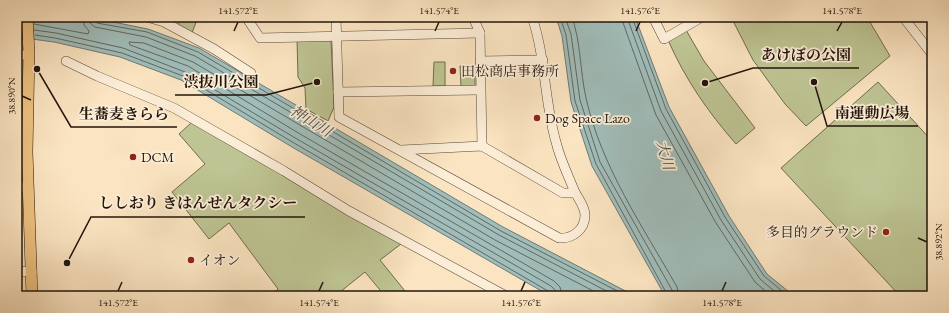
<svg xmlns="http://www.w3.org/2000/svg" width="949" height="313" viewBox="0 0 949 313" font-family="'EB Garamond','Noto Serif JP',serif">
	<rect width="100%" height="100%" fill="#fbe4c1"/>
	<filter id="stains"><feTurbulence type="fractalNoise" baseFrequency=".005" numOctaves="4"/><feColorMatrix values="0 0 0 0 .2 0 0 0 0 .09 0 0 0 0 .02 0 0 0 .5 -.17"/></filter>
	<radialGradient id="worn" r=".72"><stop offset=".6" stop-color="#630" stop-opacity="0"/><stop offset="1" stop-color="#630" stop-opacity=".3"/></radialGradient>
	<g fill="#bec493" stroke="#706c4e">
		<polygon points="180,17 198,17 192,33 178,27"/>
		<polygon points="731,17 867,17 890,56 806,126 785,104 753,60"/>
		<path d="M 686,30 L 704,61 L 755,128 L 736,144 C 708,112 685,79 668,40 Z"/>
		<polygon points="297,39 331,40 334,107 328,121 306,109 305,88 298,77"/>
		<polygon points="434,62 445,62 445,86 433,86"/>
		<polygon points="460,66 475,66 475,86 461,86"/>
		<polygon points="878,82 932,141 932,296 900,296 781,168"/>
		<polygon points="192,122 401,244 380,260 409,296 385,296 365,272 335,296 270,296 278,289 229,223 209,239 172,192 205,164 179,134"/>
	</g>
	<g fill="#a0bdba" stroke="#6e7974">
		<polygon points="17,17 88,17 148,29 199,48 503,227 635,296 550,296 292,147 181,80 120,57 54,42 17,37"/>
		<polygon points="556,17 635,17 669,107 729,216 767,274 794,296 665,296 592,166 571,102 562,36"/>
	</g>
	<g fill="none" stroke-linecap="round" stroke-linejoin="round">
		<g stroke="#616862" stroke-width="1">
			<polyline points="89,17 90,23 95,27 146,37 195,56 499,235 616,296"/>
			<polyline points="94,17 97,23 147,32 198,52 501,231 627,296"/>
			<polyline points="560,17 566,35 575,101 596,164 668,296"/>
			<polyline points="565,17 571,34 580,100 600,162 672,290 673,296"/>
			<path d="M 572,17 C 581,43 580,71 586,98 C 601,166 643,227 677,287 L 679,296"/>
			<polyline points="621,17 656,115 716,223 755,282 771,296"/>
			<polyline points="627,17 661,111 721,220 760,279 780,296"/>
			<polyline points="632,17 666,109 725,217 764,276 788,296"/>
			<polyline points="34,24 88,34 89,31 84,25 83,17"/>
			<polyline points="34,30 56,33 123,48 185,72 297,139 551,286 555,290 556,296"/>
			<polyline points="35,35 55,38 122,53 183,76 294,143 548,291 551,296"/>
			<polyline points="562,296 560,287 554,281 300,134 188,66 130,45 129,42 144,43 193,62 495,240 603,296"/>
		</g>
		<g stroke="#584838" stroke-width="10">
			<g id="minor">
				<polyline points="147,17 164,22 214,49 251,73"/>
				<polyline points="246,17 260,38 480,33"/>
				<path d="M 336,17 L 339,117 L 559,238 C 572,239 585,230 585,215 C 585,206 578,199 574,190 C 568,175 560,159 556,142 C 544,101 546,58 532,17"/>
				<polyline points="473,17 480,33 482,146"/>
				<polyline points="653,17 664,39 702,17"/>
				<polyline points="903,17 932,54"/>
				<polyline points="17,55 23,55"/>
				<polyline points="66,61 97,76 174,108 284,171 349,211 506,296"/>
				<polyline points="480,61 543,60"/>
				<polyline points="338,92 480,90"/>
				<polyline points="401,150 482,146 563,193 575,193"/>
				<polyline points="17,186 28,188"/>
				<polyline points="17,271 32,272"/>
			</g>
		</g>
		<g stroke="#22140a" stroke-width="12">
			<polyline id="major" points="27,17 29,52 27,152 32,296"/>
		</g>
		<use href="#minor" stroke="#fcedd7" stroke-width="9"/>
		<use href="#major" stroke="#eec280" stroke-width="11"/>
	</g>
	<path fill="none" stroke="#22140a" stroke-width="1.5" d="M 234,31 L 238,22M 435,31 L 439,22M 636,31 L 640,22M 837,31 L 842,22M 22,96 L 31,100M 918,238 L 927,242M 118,291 L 122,282M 319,291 L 323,282M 521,291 L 525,282M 722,291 L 726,282"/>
	<g fill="#8f2418" stroke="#fcedd7" stroke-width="1.5">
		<circle cx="453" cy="71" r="4"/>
		<circle cx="537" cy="118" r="4"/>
		<circle cx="133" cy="157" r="4"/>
		<circle cx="886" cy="232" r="4"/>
		<circle cx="191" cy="260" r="4"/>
	</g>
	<g text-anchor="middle" stroke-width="3.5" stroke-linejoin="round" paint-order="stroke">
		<g font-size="14" fill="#22140a" stroke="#fcedd7" text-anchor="start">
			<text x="461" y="76">田松商店事務所</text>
			<text x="545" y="123">Dog Space Lazo</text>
			<text x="141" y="162">DCM</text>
			<text x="878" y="237" text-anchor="end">多目的グラウンド</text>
			<text x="199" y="265">イオン</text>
		</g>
		<g font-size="15" font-style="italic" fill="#4e4f48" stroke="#fcedd7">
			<text transform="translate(311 121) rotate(32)" y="5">神山川</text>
			<text transform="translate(665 155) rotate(75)" y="5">大川</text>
		</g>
	</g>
	<path fill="none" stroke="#22140a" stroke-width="1.5" d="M705 83L753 68H859M317 82L266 95H175M814 82L827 126H918M37 69L71 127H177M67 263L91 217H305"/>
	<g fill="#22140a" stroke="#fcedd7" stroke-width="1.5">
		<circle cx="705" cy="83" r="4"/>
		<circle cx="317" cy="82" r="4"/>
		<circle cx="814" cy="82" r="4"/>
		<circle cx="37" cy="69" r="4"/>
		<circle cx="67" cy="263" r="4"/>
	</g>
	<g font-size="15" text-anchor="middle" font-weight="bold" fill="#22140a" stroke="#fcedd7" stroke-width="3.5" stroke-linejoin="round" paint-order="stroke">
		<text x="806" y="60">あけぼの公園</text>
		<text x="221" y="87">渋抜川公園</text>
		<text x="872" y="118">南運動広場</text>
		<text x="124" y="119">生蕎麦きらら</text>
		<text x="198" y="208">ししおり きはんせんタクシー</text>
	</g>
	<rect width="949" height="313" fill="none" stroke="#fbe4c1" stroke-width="44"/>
	<rect x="22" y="22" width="905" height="269" fill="none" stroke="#22140a" stroke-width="1.5"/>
	<g font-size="10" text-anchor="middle" fill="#22140a">
		<text x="238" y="14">141.572°E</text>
		<text x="439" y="14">141.574°E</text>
		<text x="640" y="14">141.576°E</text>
		<text x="842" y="14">141.578°E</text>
		<text transform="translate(11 96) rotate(-90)" y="4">38.890°N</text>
		<text transform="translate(938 242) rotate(-90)" y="4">38.892°N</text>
		<text x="118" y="306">141.572°E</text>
		<text x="319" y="306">141.574°E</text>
		<text x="521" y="306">141.576°E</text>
		<text x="722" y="306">141.578°E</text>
	</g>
	<rect width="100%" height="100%" filter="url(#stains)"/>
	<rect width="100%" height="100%" fill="url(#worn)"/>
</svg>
